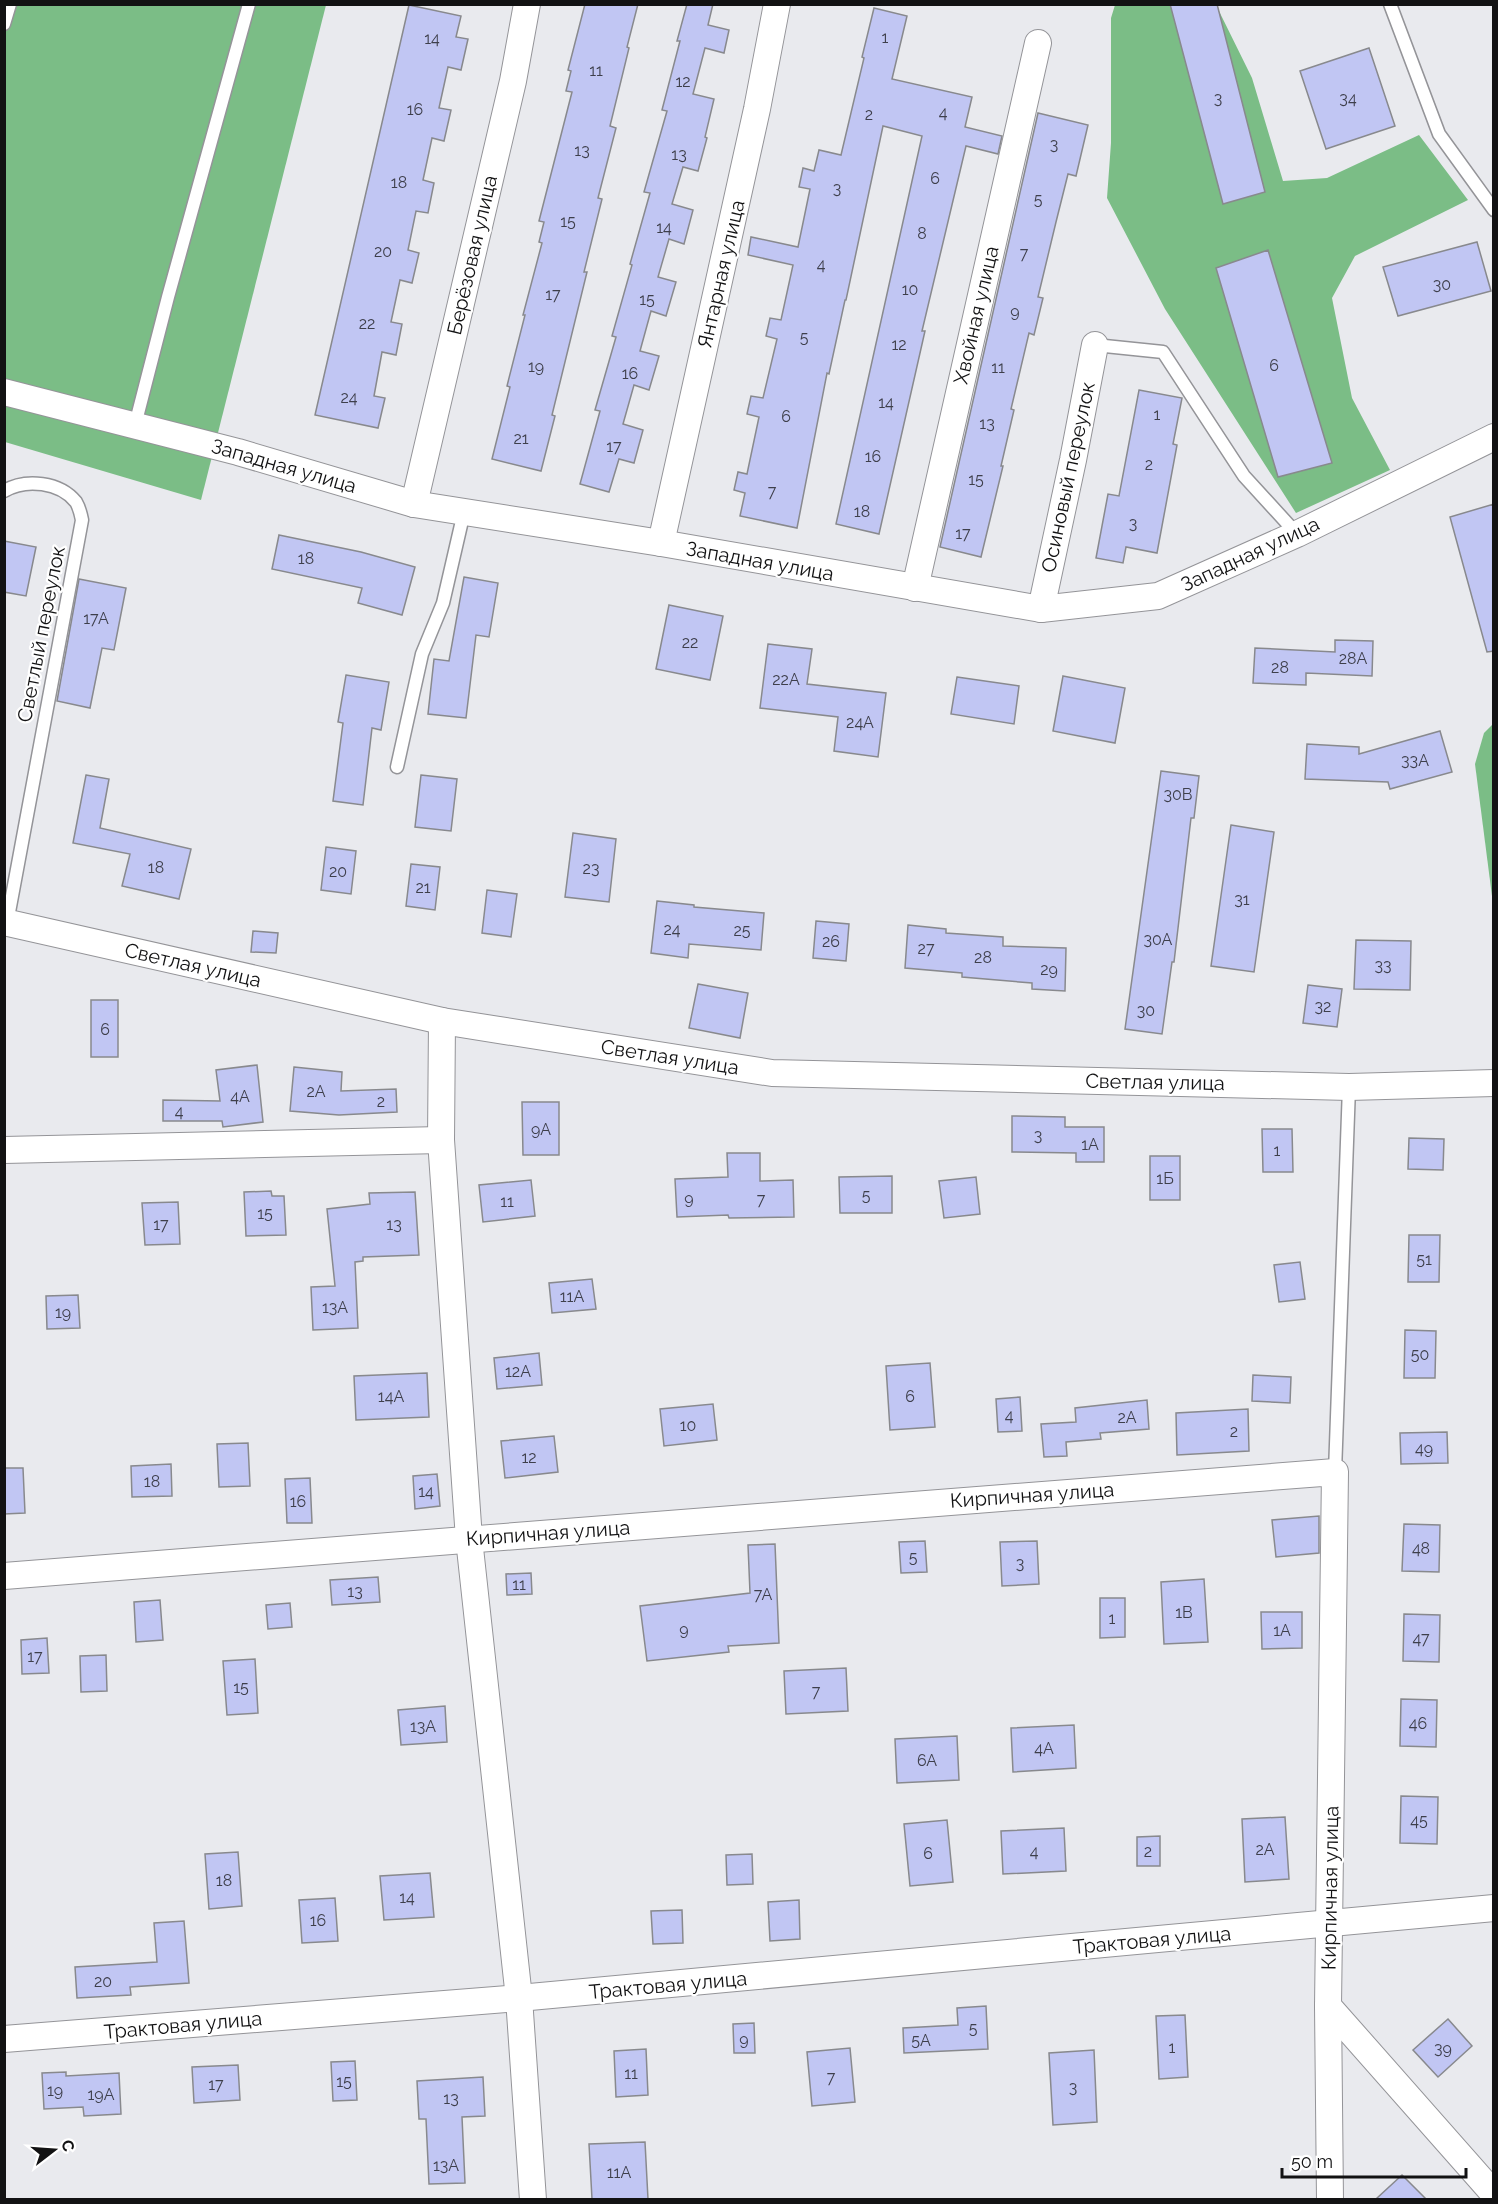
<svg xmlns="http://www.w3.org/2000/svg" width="1498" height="2204" viewBox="0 0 1498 2204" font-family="Raleway,sans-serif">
	<rect width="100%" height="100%" fill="#e9eaee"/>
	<g fill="#7bbd86">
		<polygon points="4,5 326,5 201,500 5,442"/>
		<polygon points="1115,5 1216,5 1252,78 1283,181 1327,178 1419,135 1468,200 1355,256 1332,298 1352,398 1390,470 1296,513 1165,309 1107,198 1111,143 1111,18"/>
		<polygon points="1493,724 1493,904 1475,764 1484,733"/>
	</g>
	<g fill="#c1c6f3" stroke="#88898d" stroke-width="1.5">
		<polygon points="585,4 638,4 627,47 629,48 610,126 616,128 598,198 602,199 584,272 587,272 552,415 555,416 541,471 492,459 510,387 507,386 525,315 523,315 542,243 539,242 544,222 539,221 572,92 566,91 571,71 568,70"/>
		<polygon points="687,4 713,4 708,25 729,30 724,53 705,48 693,94 714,99 705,137 707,138 698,171 683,167 672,204 693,210 684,244 669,239 658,277 676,282 666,316 651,311 640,351 659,356 649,390 634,385 623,424 643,430 634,463 619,459 609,492 580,484 600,411 595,410 616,337 612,336 632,265 630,264 650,193 644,192 667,111 662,110 680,41 677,41"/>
		<polygon points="1170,4 1217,4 1265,192 1223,204"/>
		<polygon points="409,5 461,16 456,37 468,39 461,70 448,67 439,108 451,110 444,141 432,138 423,180 434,183 428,213 416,211 408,250 419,253 412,283 400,280 391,322 402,324 396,355 382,352 374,396 385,398 378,428 315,415"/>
		<polygon points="874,8 907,16 892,79 972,97 965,127 1002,136 998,154 966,146 922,331 925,331 879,534 836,524 922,136 883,126 846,300 845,300 829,374 827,373 797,528 740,516 745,493 734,490 738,472 747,474 759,417 747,414 751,396 763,398 777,339 766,336 770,318 781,320 793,265 748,255 751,237 798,247 810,189 799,187 803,168 814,171 819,150 841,155 864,58 862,57"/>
		<polygon points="1369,48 1395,126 1326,149 1300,71"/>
		<polygon points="1038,113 1088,125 1076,176 1068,174 1056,222 1038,297 1043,298 1034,335 1029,333 1011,409 1014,410 1001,466 1003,466 981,557 940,547"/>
		<polygon points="1477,242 1491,291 1398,316 1383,267"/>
		<polygon points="1268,250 1332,463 1278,477 1216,268"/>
		<polygon points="1139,390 1182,398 1173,444 1177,445 1157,553 1126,547 1123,563 1096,558 1108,494 1119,496"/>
		<polygon points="1494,504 1494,651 1487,652 1450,517"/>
		<polygon points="279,535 361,552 415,567 402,615 358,603 362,588 272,569"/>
		<polygon points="4,541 36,547 26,596 4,592"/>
		<polygon points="464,577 498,583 489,637 476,635 466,718 428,714 434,659 449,661"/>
		<polygon points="79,579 126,588 114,650 102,648 90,708 57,701"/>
		<polygon points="669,605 723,616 710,680 656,669"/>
		<polygon points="1335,640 1373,641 1372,676 1306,673 1306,685 1253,683 1255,648 1335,652"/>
		<polygon points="768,644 812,649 807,684 886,693 878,757 834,751 838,717 760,708"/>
		<polygon points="346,675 389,682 381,730 372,728 363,805 333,801 343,723 338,722"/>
		<polygon points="1063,676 1125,688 1115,743 1053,731"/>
		<polygon points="957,677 1019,686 1014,724 951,714"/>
		<polygon points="1440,731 1452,772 1390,789 1388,782 1305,779 1307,744 1359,747 1359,754"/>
		<polygon points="1161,771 1199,776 1194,818 1191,818 1174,962 1172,962 1162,1034 1125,1029"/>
		<polygon points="86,775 109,779 100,828 191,849 179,899 122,886 130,854 73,843"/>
		<polygon points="421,775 457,779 451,831 415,827"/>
		<polygon points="1231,825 1274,832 1254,972 1211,966"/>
		<polygon points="573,833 616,839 609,902 565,897"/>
		<polygon points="326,847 356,851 351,894 321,890"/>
		<polygon points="411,864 440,867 435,910 406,906"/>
		<polygon points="487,890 517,894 511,937 482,933"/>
		<polygon points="657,901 694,905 694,907 764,913 761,950 689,944 688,958 651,953"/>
		<polygon points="816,921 849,924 846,961 813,958"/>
		<polygon points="908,925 946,929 946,933 1003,937 1003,946 1066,948 1065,991 1032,989 1032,983 962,977 962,973 905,968"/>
		<polygon points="253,931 278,933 276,953 251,952"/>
		<polygon points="1356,940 1411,941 1410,990 1354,989"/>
		<polygon points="698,984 748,993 740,1038 689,1028"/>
		<polygon points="1308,985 1342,989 1337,1027 1303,1023"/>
		<rect x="91" y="1000" width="27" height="57"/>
		<polygon points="257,1065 263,1122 223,1127 222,1121 163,1121 163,1100 220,1101 216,1070"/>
		<polygon points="294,1067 342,1072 341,1091 396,1089 397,1112 339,1115 290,1111"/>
		<polygon points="522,1102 559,1102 559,1155 523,1155"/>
		<polygon points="1012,1116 1065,1117 1065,1127 1104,1127 1104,1162 1076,1162 1076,1153 1012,1152"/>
		<polygon points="1262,1129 1292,1129 1293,1172 1263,1172"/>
		<polygon points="1409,1138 1444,1139 1443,1170 1408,1169"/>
		<polygon points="727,1153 760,1153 760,1181 793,1180 794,1217 729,1218 728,1215 677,1217 675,1179 728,1177"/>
		<rect x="1150" y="1156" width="30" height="44"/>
		<polygon points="892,1176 892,1213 840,1213 839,1177"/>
		<polygon points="976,1177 980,1214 944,1218 939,1181"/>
		<polygon points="531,1180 535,1216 483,1222 479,1185"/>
		<polygon points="271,1191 272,1196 284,1196 286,1235 246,1236 244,1192"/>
		<polygon points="415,1192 419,1255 363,1257 363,1261 355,1262 358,1328 313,1330 311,1287 335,1286 327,1209 370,1204 369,1193"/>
		<polygon points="178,1202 180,1244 145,1245 142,1203"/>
		<polygon points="1409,1235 1440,1235 1439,1282 1408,1282"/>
		<polygon points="1300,1262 1305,1299 1279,1302 1274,1265"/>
		<polygon points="592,1279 596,1309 552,1313 549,1283"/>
		<polygon points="78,1295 80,1328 47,1329 46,1296"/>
		<polygon points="1405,1330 1436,1331 1435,1378 1404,1378"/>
		<polygon points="539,1353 542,1385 497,1389 494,1358"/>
		<polygon points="930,1363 935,1427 890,1430 886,1366"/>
		<polygon points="427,1373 429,1417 356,1420 354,1376"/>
		<polygon points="1253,1375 1291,1377 1290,1403 1252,1401"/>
		<polygon points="1020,1397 1022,1431 998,1432 996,1399"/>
		<polygon points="1147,1400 1149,1429 1100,1433 1101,1439 1066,1442 1067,1456 1044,1457 1041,1424 1076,1422 1075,1408"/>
		<polygon points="713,1404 717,1440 664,1446 660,1409"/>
		<polygon points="1248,1409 1249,1451 1177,1455 1176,1413"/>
		<polygon points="1447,1432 1448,1463 1401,1464 1400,1433"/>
		<polygon points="554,1436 558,1472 505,1478 501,1441"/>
		<polygon points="248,1443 250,1486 219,1487 217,1444"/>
		<polygon points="171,1464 172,1496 132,1497 131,1466"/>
		<polygon points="4,1468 23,1468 25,1513 4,1514"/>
		<polygon points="437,1474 440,1506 415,1509 413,1476"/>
		<polygon points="310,1478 312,1523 287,1523 285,1479"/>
		<polygon points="1319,1516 1319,1553 1276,1557 1272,1520"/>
		<polygon points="1404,1524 1440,1525 1439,1572 1402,1571"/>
		<polygon points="925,1541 927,1572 901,1573 899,1542"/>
		<polygon points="1037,1541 1039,1584 1002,1586 1000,1542"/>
		<polygon points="775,1544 779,1643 728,1646 729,1652 647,1661 640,1606 750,1593 748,1545"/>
		<polygon points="531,1573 532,1594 507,1595 506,1574"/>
		<polygon points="378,1577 380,1602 332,1605 330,1580"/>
		<polygon points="1204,1579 1208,1642 1164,1644 1161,1582"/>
		<polygon points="1100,1598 1125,1598 1125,1637 1100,1638"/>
		<polygon points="160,1600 163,1640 136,1642 134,1602"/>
		<polygon points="290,1603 292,1627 268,1629 266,1605"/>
		<polygon points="1261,1612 1302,1612 1302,1648 1262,1649"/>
		<polygon points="1404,1614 1440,1615 1439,1662 1403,1661"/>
		<polygon points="47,1638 49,1673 22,1674 21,1640"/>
		<polygon points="106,1655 107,1691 81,1692 80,1656"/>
		<polygon points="255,1659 258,1713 227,1715 223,1661"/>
		<polygon points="846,1668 848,1711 786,1714 784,1671"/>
		<polygon points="1401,1699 1437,1700 1436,1747 1400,1746"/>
		<polygon points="445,1706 447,1742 401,1745 398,1710"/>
		<polygon points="1074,1725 1076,1768 1013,1772 1011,1728"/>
		<polygon points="957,1736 959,1780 897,1783 895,1739"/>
		<polygon points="1401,1796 1438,1797 1437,1844 1400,1843"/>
		<polygon points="1285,1817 1289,1879 1245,1882 1242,1819"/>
		<polygon points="947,1820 953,1882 910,1886 904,1824"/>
		<polygon points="1064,1828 1066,1871 1003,1874 1001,1831"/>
		<polygon points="1160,1836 1160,1866 1137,1866 1137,1837"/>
		<polygon points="238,1852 242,1906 209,1909 205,1854"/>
		<polygon points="752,1854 753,1884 727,1885 726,1855"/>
		<polygon points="430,1873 434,1917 384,1920 380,1876"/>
		<polygon points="335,1898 338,1941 302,1943 299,1900"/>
		<polygon points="799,1900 800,1939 770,1941 768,1902"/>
		<polygon points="682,1910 683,1943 653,1944 651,1911"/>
		<polygon points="184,1921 189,1983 130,1987 131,1995 77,1998 75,1967 157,1962 154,1923"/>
		<polygon points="986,2006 988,2049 904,2053 903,2028 958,2025 957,2008"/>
		<polygon points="1185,2015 1188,2077 1159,2079 1156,2016"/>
		<polygon points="1448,2019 1472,2046 1438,2077 1413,2050"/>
		<polygon points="754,2023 755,2053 734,2053 733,2024"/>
		<polygon points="850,2048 855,2102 812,2106 807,2052"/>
		<polygon points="646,2049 648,2095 616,2097 614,2051"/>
		<polygon points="1094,2050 1097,2122 1053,2125 1049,2053"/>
		<polygon points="355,2061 357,2100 333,2101 331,2062"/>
		<polygon points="238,2065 240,2100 194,2103 192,2067"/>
		<polygon points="66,2072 66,2076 119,2073 121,2114 84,2116 83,2107 44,2109 42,2073"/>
		<polygon points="483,2077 485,2116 462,2117 465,2183 429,2184 426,2119 419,2119 417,2081"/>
		<polygon points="645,2142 648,2199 592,2199 589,2144"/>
		<polygon points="1402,2175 1426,2199 1376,2199"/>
	</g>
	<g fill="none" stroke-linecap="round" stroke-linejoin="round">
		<g stroke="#949498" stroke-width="15">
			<g id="service">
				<polyline points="1390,4 1439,134 1494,210"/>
				<polyline points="4,24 10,4"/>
				<polyline points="1095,345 1163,352 1244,476 1297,534"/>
				<polyline points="135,425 168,297 249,4"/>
				<path d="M 4,491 C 26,478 60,482 76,502 C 79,507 81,515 82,520 L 7,923"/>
				<polyline points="397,767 422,654 443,603 464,512"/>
				<polyline points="1335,1472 1349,1087"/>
			</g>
		</g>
		<g stroke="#949498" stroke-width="28">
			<g id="minor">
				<polyline points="4,392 238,452 414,504 661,543 1041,609 1158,596 1297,534 1494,437"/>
				<polyline points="414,504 513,81 527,4"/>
				<polyline points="661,543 757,109 777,4"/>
				<polyline points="915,588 1038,43"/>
				<polyline points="1041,609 1073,460 1095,345"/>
				<polyline points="4,922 442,1021 772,1073 1349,1087 1494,1083"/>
				<polyline points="442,1021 441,1140 469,1539 519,1998 533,2200"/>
				<polyline points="4,1150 441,1140"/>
				<polyline points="4,1576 1335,1472 1328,2006 1330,2200"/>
				<polyline points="1328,2006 1494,2194"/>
				<polyline points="4,2039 519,1998 1494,1908"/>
			</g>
		</g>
		<use href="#service" stroke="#fff" stroke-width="12"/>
		<use href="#minor" stroke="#fff" stroke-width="26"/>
	</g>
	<g text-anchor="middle" stroke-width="4.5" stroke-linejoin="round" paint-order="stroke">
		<g font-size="16" fill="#3e3f4b">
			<text x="885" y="43">1</text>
			<text x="432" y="44">14</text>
			<text x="596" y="76">11</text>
			<text x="683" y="87">12</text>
			<text x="1218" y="104">3</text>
			<text x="1348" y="104">34</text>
			<text x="415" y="115">16</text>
			<text x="943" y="118">4</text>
			<text x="869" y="120">2</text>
			<text x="1054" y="150">3</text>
			<text x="582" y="156">13</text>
			<text x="679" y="160">13</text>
			<text x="935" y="184">6</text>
			<text x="399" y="188">18</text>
			<text x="837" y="194">3</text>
			<text x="1038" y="205">5</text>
			<text x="568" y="227">15</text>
			<text x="664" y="233">14</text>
			<text x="922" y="239">8</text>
			<text x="383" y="257">20</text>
			<text x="1024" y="259">7</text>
			<text x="821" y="270">4</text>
			<text x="1442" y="290">30</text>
			<text x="910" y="295">10</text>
			<text x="553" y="300">17</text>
			<text x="647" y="305">15</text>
			<text x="1015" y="317">9</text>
			<text x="367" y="329">22</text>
			<text x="804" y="343">5</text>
			<text x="899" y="350">12</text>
			<text x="1274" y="371">6</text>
			<text x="536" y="372">19</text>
			<text x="998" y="373">11</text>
			<text x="630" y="379">16</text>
			<text x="349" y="403">24</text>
			<text x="886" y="408">14</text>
			<text x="1157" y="420">1</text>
			<text x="786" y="422">6</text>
			<text x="987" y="429">13</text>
			<text x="521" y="444">21</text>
			<text x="614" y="452">17</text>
			<text x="873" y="462">16</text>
			<text x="1149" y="470">2</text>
			<text x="976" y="485">15</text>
			<text x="772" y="497">7</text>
			<text x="862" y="517">18</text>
			<text x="1133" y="529">3</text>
			<text x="963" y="539">17</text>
			<text x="306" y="564">18</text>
			<text x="96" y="624">17А</text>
			<text x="690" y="648">22</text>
			<text x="1353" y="664">28А</text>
			<text x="1280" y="673">28</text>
			<text x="786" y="685">22А</text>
			<text x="860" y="728">24А</text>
			<text x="1415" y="766">33А</text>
			<text x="1178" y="800">30В</text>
			<text x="156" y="873">18</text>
			<text x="591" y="874">23</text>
			<text x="338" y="877">20</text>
			<text x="423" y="893">21</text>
			<text x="1242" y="905">31</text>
			<text x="672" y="935">24</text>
			<text x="742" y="936">25</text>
			<text x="1158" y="945">30А</text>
			<text x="831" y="947">26</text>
			<text x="926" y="954">27</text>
			<text x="983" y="963">28</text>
			<text x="1383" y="971">33</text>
			<text x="1049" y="975">29</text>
			<text x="1323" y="1012">32</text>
			<text x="1146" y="1016">30</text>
			<text x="105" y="1035">6</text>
			<text x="316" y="1097">2А</text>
			<text x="240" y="1102">4А</text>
			<text x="381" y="1107">2</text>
			<text x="179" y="1117">4</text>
			<text x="541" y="1135">9А</text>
			<text x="1038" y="1141">3</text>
			<text x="1090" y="1150">1А</text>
			<text x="1277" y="1156">1</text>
			<text x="1165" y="1184">1Б</text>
			<text x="866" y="1201">5</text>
			<text x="689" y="1204">9</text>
			<text x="761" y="1205">7</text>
			<text x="507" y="1207">11</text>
			<text x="265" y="1219">15</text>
			<text x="161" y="1230">17</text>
			<text x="394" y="1230">13</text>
			<text x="1424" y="1265">51</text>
			<text x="572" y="1302">11А</text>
			<text x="335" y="1313">13А</text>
			<text x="63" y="1318">19</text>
			<text x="1420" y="1360">50</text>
			<text x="518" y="1377">12А</text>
			<text x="391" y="1402">14А</text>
			<text x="910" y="1402">6</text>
			<text x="1009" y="1421">4</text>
			<text x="1127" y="1423">2А</text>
			<text x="688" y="1431">10</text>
			<text x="1234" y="1437">2</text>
			<text x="1424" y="1454">49</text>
			<text x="529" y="1463">12</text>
			<text x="152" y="1487">18</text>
			<text x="426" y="1497">14</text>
			<text x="298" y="1507">16</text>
			<text x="1421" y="1554">48</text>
			<text x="913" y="1563">5</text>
			<text x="1020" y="1569">3</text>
			<text x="519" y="1590">11</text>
			<text x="355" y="1597">13</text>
			<text x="763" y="1600">7А</text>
			<text x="1184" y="1618">1В</text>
			<text x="1112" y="1624">1</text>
			<text x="684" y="1635">9</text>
			<text x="1282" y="1636">1А</text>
			<text x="1421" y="1644">47</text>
			<text x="35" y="1662">17</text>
			<text x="241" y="1693">15</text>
			<text x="816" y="1697">7</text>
			<text x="1418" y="1729">46</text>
			<text x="423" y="1732">13А</text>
			<text x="1044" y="1754">4А</text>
			<text x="927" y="1766">6А</text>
			<text x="1419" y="1826">45</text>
			<text x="1265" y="1855">2А</text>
			<text x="1034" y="1857">4</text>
			<text x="1148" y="1857">2</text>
			<text x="928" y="1859">6</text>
			<text x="224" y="1886">18</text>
			<text x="407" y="1903">14</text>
			<text x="318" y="1926">16</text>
			<text x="103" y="1987">20</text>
			<text x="973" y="2034">5</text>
			<text x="744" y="2045">9</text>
			<text x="921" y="2046">5А</text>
			<text x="1172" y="2053">1</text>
			<text x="1443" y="2054">39</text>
			<text x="631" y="2079">11</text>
			<text x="831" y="2083">7</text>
			<text x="344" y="2087">15</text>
			<text x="216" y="2090">17</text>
			<text x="1073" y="2093">3</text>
			<text x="55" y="2096">19</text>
			<text x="101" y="2100">19А</text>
			<text x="451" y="2104">13</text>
			<text x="446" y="2171">13А</text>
			<text x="619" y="2178">11А</text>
		</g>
		<g font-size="20" fill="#121213" stroke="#fff">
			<text transform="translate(472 255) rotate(-77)" y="7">Берёзовая улица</text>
			<text transform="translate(721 274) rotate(-77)" y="7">Янтарная улица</text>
			<text transform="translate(976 315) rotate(-77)" y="7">Хвойная улица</text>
			<text transform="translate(284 466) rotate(16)" y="7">Западная улица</text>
			<text transform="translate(1068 477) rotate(-78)" y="7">Осиновый переулок</text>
			<text transform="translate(1250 554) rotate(-25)" y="7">Западная улица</text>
			<text transform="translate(760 561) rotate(10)" y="7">Западная улица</text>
			<text transform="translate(41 634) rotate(-79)" y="7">Светлый переулок</text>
			<text transform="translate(193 965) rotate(13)" y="7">Светлая улица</text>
			<text transform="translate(670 1057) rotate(9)" y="7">Светлая улица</text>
			<text transform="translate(1155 1082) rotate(1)" y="7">Светлая улица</text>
			<text transform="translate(1032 1495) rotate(-4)" y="7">Кирпичная улица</text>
			<text transform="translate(548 1533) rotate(-4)" y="7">Кирпичная улица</text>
			<text transform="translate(1330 1888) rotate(-89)" y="7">Кирпичная улица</text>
			<text transform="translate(1152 1940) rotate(-5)" y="7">Трактовая улица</text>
			<text transform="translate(668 1985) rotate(-5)" y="7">Трактовая улица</text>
			<text transform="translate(183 2025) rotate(-5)" y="7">Трактовая улица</text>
		</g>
	</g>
	<rect width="1498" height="2204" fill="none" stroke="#121213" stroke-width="12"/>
	<g transform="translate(54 2150) rotate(73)" stroke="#ffffff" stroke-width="4.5" paint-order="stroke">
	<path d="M0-4.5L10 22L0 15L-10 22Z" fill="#121213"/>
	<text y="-9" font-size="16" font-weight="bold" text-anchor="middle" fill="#121213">С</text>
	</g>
	<path d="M1282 2168v9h184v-9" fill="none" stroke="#121213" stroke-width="3"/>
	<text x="1291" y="2168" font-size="18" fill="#121213" stroke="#ffffff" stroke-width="4.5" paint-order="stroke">50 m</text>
</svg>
